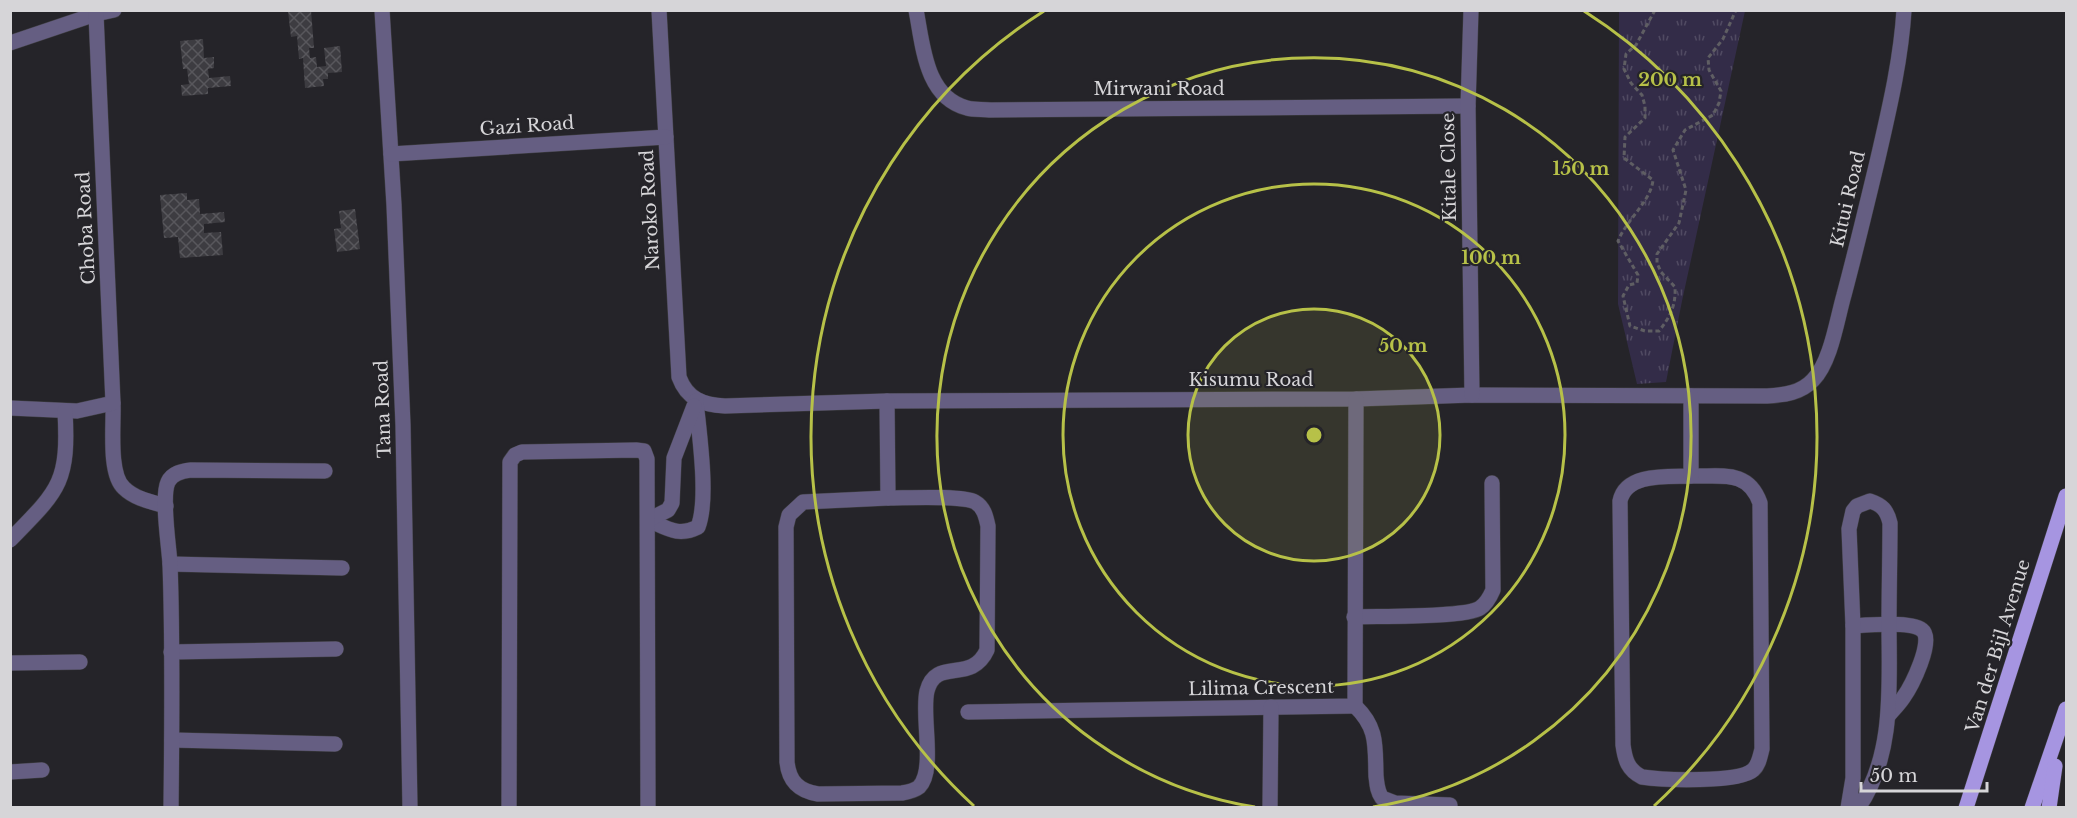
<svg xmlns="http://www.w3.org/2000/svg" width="2077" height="818" viewBox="0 0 2077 818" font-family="'Libre Baskerville',serif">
	<defs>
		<pattern id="grass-tufts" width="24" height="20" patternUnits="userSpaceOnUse" patternTransform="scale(1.5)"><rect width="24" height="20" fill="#332c48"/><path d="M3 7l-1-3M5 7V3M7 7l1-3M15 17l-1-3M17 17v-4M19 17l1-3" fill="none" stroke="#504a62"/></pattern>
		<pattern id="building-cross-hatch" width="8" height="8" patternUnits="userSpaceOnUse" patternTransform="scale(1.5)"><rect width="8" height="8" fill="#3d3c41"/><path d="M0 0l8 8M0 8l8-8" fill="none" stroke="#58575c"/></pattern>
	</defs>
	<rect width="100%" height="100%" fill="#252429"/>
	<polygon fill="url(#grass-tufts)" points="1619,11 1745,11 1682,301 1666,382 1637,384 1618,304"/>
	<g fill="url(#building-cross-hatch)">
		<polygon points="311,10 314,48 309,48 310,58 316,57 317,67 326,66 324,48 340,46 342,72 328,73 328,79 323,79 324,86 305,88 303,58 299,59 297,36 291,37 288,11"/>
		<polygon points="203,39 204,58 214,57 214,68 208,69 209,78 230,76 231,86 208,88 208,94 182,96 181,85 189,84 187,69 183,69 180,41"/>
		<polygon points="187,193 187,200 199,199 200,214 224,212 225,222 204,224 204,233 221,232 223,255 180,258 178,237 164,238 160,195"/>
		<polygon points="355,209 360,249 337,252 334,229 341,228 339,211"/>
	</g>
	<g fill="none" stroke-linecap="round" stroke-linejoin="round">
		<g stroke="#414045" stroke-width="16">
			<g id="minor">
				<polyline points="382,10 394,205 403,425 410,808"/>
				<path d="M 659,10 L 679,377 C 687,399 703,405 725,406 L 887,401 L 1356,399 L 1472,395 L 1767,396 C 1784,395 1801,393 1813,380 C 1831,362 1837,319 1844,295 C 1856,250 1867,204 1878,158 C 1889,110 1901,60 1904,10"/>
				<path d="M 916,10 C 923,45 925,97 967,108 C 974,110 983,109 990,110 L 1468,106"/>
				<polyline points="1471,10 1468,106 1472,395"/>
				<polyline points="10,43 96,14 114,10"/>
				<polyline points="391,154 666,137"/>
				<polyline points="887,401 888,498"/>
				<path d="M 113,403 C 114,424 108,474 124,488 C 135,499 152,502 166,506"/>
				<polyline points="10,408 77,411 113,403 96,14"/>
				<path d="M 1691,476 C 1721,477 1748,469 1760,503 L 1762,749 C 1760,756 1759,765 1753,770 C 1739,783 1662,780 1642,777 C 1628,770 1625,760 1623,745 L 1620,501 C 1626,472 1669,477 1691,476 Z"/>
				<polyline points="1691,476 1691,396"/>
				<path d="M 888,498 C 906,498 962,495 975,502 C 984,507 986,517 988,526 L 987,650 C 971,685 936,656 927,691 C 921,715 936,770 919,787 C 914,791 908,792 902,793 L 818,794 C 799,791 789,782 787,762 L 786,527 L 789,515 L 803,502 Z"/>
				<path d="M 648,520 C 667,528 678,537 698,527 C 709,499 699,433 696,401"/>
				<polyline points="648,520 668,510 672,503 674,458 694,406"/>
				<path d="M 10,540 C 59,490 69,483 65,411"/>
				<polyline points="170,564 342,568"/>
				<path d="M 1354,617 C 1377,616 1465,618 1480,608 C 1486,604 1490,597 1493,590 L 1492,483"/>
				<path d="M 1853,626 C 1867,625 1911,621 1922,630 C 1935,640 1911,687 1903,698 C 1899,704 1893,710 1888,716"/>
				<polyline points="171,652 336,649"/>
				<polyline points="10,663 80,662"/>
				<path d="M 1355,706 C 1378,728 1375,746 1376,776 C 1377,784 1377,791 1382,798 L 1395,803 L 1450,805"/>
				<polyline points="968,712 1355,706 1356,399"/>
				<polyline points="172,740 335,744"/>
				<polyline points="10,772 42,770"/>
				<path d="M 171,808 C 172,727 173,645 170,564 C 169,546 161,497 168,482 C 172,473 182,471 191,470 L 325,471"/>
				<polyline points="509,808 510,462 515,455 522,452 636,450 644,451 647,459 648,808"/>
				<polyline points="1270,808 1271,707"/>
				<path d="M 1848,808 L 1853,778 L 1853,626 L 1849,529 L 1853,511 L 1857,506 L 1870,501 C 1882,505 1887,510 1890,523 C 1890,557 1889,591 1889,624 C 1889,684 1895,756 1858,808"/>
			</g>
		</g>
		<g stroke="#414045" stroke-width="16">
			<g id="major">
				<polyline points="1966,808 2066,496"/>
				<polyline points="2032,808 2066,709"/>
				<polyline points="2049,808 2055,766"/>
			</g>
		</g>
		<path stroke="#5f5e63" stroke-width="3" stroke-dasharray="4.5 3" stroke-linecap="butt" d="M 1655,10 L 1636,45 L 1626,54 L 1624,69 L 1631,83 L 1642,95 L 1645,106 L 1645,118 L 1625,137 L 1624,158 L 1653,180 C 1651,201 1627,219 1618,241 L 1638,275 L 1637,283 L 1629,285 L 1623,296 L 1630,326 L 1645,331 L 1659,331 C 1670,317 1676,306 1675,287 L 1661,272 L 1657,263 L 1657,254 L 1679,223 L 1686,190 L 1673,150 L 1685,130 L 1713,115 L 1719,103 L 1721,91 L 1709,70 L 1708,58 L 1723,39 L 1736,10"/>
		<use href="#minor" stroke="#655e82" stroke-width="15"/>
		<use href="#major" stroke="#a695e1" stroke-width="15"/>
	</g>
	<circle cx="1314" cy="435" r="126" fill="#b7c148" fill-opacity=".12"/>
	<g fill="none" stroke="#b7c148" stroke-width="3">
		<circle cx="1314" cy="435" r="126"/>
		<circle cx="1314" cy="435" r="251"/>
		<path d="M1255 807A377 377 0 1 1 1373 807"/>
		<path d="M974 806A503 503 0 0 1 1044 11M1584 11A503 503 0 0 1 1654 806"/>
	</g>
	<g text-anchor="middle" stroke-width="4.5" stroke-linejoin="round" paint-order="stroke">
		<g font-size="18" fill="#d6d5d8" stroke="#252429">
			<text x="1159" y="95">Mirwani Road</text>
			<text transform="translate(527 126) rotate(-4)" y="6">Gazi Road</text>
			<text transform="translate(1449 167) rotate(-91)" y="6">Kitale Close</text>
			<text transform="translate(1848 199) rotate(-77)" y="6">Kitui Road</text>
			<text transform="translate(650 210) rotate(-93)" y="6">Naroko Road</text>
			<text transform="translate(86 228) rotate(-93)" y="6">Choba Road</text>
			<text x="1251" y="386">Kisumu Road</text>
			<text transform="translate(383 409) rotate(-92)" y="6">Tana Road</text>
			<text transform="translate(1998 646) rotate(-73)" y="6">Van der Bijl Avenue</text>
			<text transform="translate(1261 688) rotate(-1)" y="6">Lilima Crescent</text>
		</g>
	</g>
	<circle cx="1314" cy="435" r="9" fill="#b7c148" stroke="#252429" stroke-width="3"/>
	<g font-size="18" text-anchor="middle" font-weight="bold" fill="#b7c148" stroke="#252429" stroke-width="4.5" stroke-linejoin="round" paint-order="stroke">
		<text x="1670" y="86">200 m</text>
		<text x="1581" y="175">150 m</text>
		<text x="1491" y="264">100 m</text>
		<text x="1403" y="352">50 m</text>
	</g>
	<rect width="2077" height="818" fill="none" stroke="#d6d5d8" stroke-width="24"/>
	<path d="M1861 782v9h126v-9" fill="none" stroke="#d6d5d8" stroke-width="3"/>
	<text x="1870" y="782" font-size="18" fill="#d6d5d8" stroke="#252429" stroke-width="4.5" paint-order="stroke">50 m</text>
</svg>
